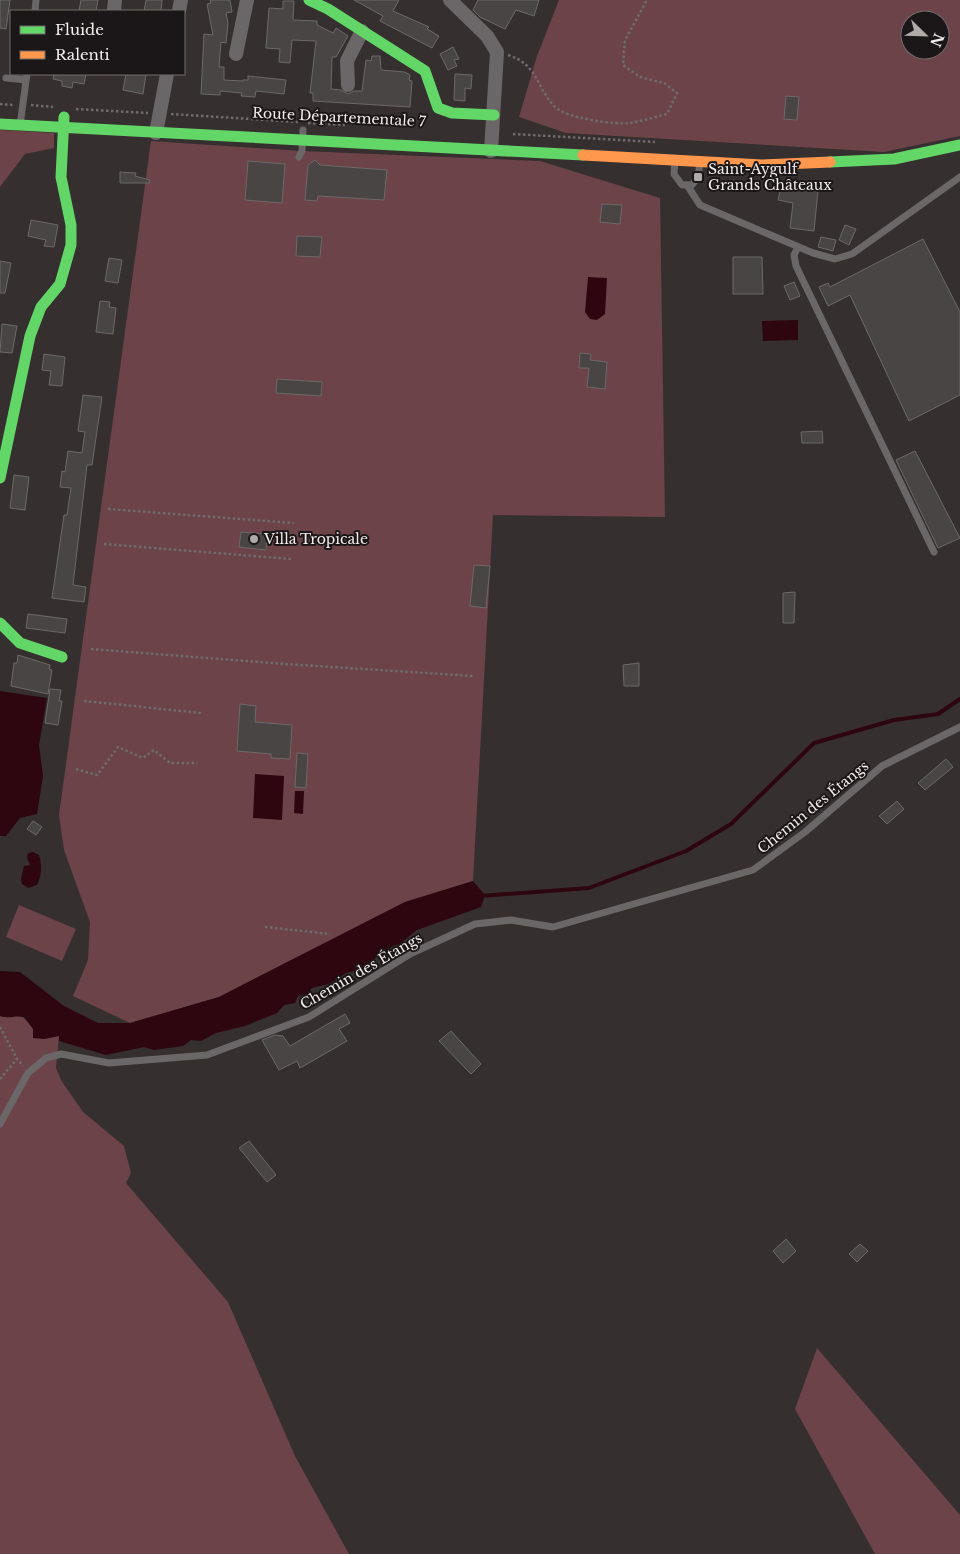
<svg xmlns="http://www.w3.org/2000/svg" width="960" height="1554" viewBox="0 0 960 1554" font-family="'Libre Baskerville',serif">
	<rect width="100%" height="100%" fill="#352f30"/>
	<g fill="#6b4348" fill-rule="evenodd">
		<path d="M 559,0 L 960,0 L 960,136 L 884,152 L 566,133 L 519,117 L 537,56 ZM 910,20 L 940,20 L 940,50 L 910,50 Z"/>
		<polygon points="0,130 54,133 54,148 25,154 0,187"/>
		<polygon points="151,141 302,151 540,161 660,198 665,517 493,515 473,881 405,902 219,997 130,1023 73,996 88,960 90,922 64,850 59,815"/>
		<polygon points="19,905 76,929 62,961 6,937"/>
		<path d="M 0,1016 C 10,1019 12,1015 20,1016 C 25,1017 39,1034 44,1039 L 59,1036 L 56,1068 L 61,1080 L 83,1112 L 124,1146 L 131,1173 L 126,1183 L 228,1302 L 295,1456 L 349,1554 L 0,1554 Z"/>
		<polygon points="817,1348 960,1515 960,1554 875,1554 795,1409"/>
	</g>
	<g fill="#2e060f">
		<polygon points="588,277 607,278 605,314 597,320 590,319 585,312"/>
		<polygon points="798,320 798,340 763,341 762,321"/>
		<polygon points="0,691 47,698 39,745 43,776 37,814 20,818 6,836 0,836"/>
		<polygon points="255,774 284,776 282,820 253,818"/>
		<polygon points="295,791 304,791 303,814 294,813"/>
		<path d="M 33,852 L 39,855 C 42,864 42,876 37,885 L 28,888 L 22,884 L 21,879 L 24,866 L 30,865 L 27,858 L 28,853 Z"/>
		<path d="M 473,881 L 485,895 L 481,907 L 417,930 L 401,943 L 391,947 L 358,970 L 346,973 L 329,984 L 312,988 L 307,994 L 298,996 L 295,1003 L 284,1005 L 277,1013 L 245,1026 L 216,1033 L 201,1041 L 191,1040 L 183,1046 L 154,1050 L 144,1047 L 106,1055 L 59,1041 L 59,1036 L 44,1039 L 33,1038 L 33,1029 L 24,1017 C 15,1015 9,1019 0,1016 L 0,971 L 20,972 L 64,1006 L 98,1023 L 130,1023 L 219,997 L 405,902 Z"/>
	</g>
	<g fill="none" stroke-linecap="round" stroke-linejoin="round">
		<polyline stroke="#2e060f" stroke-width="4" points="480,896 589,888 686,851 731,824 814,743 894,720 938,714 960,699"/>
	</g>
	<g fill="#4a4545" stroke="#6d6869">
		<polygon points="0,0 10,0 6,29 0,28"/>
		<polygon points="81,0 98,0 96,11 79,11"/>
		<polygon points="146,0 162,0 161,11 144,11"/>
		<polygon points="210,0 230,0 232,12 226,13 228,23 226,43 221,42 219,67 224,67 224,80 243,81 243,80 248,80 248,76 286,80 284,94 256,91 255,97 241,96 242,93 220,91 220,95 201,94 204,34 213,35 207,4 211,3"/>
		<polygon points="354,0 399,0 393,11 429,27 427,29 439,36 432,48 380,21 383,16"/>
		<polygon points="478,0 539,0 534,16 516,10 505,29 480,17 473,10"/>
		<polygon points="283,1 294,1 293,20 317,21 317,25 333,33 336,28 348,36 336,57 332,57 331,89 341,90 348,94 354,91 362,91 366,60 371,61 372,56 380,56 381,70 405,72 410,75 409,80 412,81 410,107 313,101 313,93 310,93 316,41 292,40 290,63 279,62 280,49 266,48 269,8 283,9"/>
		<polygon points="453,47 459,59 454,60 457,66 448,70 440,54"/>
		<polygon points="54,74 86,74 84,84 73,82 72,88 62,86 62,81 53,79"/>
		<polygon points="126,74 146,74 143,94 123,90"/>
		<polygon points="455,74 472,75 471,89 465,88 465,101 454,100"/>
		<polygon points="786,96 799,97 797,120 784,119"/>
		<polygon points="315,160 320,165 387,170 384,200 318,196 317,201 305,200 308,165"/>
		<polygon points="248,161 285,164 282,203 245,200"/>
		<polygon points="120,172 136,173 135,176 150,180 149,183 120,183"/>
		<polygon points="781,187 818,191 814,231 790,228 793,203 778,200"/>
		<polygon points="602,204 622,205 620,224 600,222"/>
		<polygon points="31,220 58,225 54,247 44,246 46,240 28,236"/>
		<polygon points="845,225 856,229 849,245 839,240"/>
		<polygon points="297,236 322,237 320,257 296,256"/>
		<polygon points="821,237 836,240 833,251 818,247"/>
		<polygon points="923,239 960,312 960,395 909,421 850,295 828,306 819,287 828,283 830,287"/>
		<polygon points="733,257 762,257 763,294 733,294"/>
		<polygon points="109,258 122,260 118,283 105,281"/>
		<polygon points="0,261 11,263 5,293 0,293"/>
		<polygon points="794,282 800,296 790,300 784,286"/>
		<polygon points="100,301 110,302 109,307 116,308 113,334 96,332"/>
		<polygon points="2,324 17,326 12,353 0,352"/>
		<polygon points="580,353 591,354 590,360 607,362 605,389 587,387 589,368 579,368"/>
		<polygon points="44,354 65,357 62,386 49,385 51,371 42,370"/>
		<polygon points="277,379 322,382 321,396 276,393"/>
		<polygon points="83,395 102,397 92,465 87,465 73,585 86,587 84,602 52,598 64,515 67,515 71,488 60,487 62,471 65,472 68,451 82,453 85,432 78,431"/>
		<polygon points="822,431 823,443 802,443 801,432"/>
		<polygon points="915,451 960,538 938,548 896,460"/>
		<polygon points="14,475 29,477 25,510 10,508"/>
		<polygon points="241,532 267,534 266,550 239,547"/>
		<polygon points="474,565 490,566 486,608 470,606"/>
		<polygon points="795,592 794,623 783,623 783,593"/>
		<polygon points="28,614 67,619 65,633 26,628"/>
		<polygon points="18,655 50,665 49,669 52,670 48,694 11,686 14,663 17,663"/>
		<polygon points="639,663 639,686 624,686 623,665"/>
		<polygon points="50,689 61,690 59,701 62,701 58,725 45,723"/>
		<polygon points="240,704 256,706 255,722 292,725 290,759 271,758 271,754 237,751"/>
		<polygon points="297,753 308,754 306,788 295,787"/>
		<polygon points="946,759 953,767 925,790 918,783"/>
		<polygon points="897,801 904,809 887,824 879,816"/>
		<polygon points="33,821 42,827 36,835 27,829"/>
		<polygon points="345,1014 350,1023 339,1029 347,1041 300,1068 297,1061 279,1070 262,1040 275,1035 283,1036 290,1046"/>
		<polygon points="451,1031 481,1064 471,1074 439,1041"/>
		<polygon points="249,1141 276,1175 267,1182 239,1148"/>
		<polygon points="786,1239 796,1251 783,1263 773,1251"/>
		<polygon points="860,1244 868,1251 857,1262 849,1254"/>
	</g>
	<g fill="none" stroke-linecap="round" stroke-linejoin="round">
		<g stroke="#706b6c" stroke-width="2.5" stroke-dasharray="2.5 2.5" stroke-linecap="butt">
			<path d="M 508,55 C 539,65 536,88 555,107 C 566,118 614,125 630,123 C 642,121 655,117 667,114 L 677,93 L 664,83 L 640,77 L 623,65 L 625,40 L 647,0"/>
			<polyline points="0,104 13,105"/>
			<polyline points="31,105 53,107"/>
			<polyline points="76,109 148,113"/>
			<polyline points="171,114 298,122"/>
			<polyline points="308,123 345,125"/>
			<polyline points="513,134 655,142"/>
			<polyline points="108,509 294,523"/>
			<polyline points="104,544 291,559"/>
			<polyline points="91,649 285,664 473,676"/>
			<polyline points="84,701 201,713"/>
			<polyline points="76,769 97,775 118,747 143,758 154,750 170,763 197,763"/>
			<polyline points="265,927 330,934"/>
			<polyline points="0,1027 17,1059"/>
			<polyline points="0,1079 17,1059 23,1066"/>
		</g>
		<g stroke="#6b6667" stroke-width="7">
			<polyline points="35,11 36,0"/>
			<polyline points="6,78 26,80"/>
			<polyline points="20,125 27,74"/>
			<polyline points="299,157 302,151 303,130"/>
			<polyline points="675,161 674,174 682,185 692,185 698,177 700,162"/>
			<polyline points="687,185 700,205 813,253 835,259 852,254 960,177"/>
			<polyline points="798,247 794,255 796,266 934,552"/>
			<polyline points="0,1124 28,1073 46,1058 61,1054 109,1063 207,1055 309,1017 410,954 475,924 511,920 553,927 753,870 805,832 882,766 960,727"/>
		</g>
		<g stroke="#6b6667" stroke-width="14">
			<polyline points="450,0 487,36 497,52 491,151"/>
			<polyline points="114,11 115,0"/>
			<polyline points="179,11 181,0"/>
			<polyline points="236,54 247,0"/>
			<polyline points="348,85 347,61 362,31"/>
			<polyline points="156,133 167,74"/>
		</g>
		<g stroke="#63d668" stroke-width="11">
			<polyline points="309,0 328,9 425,71 438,108 452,113 494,115"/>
			<polyline points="0,124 583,155"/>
			<polyline points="830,162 894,159 960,145"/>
			<polyline points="0,478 30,336 41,307 60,284 71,245 71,225 61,177 64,117"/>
			<polyline points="0,623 20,643 62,657"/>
		</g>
		<polyline stroke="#ff974d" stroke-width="11" points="583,155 762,165 830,162"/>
	</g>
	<g fill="#b1aaaa" stroke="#1b1617" stroke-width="2">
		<rect x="693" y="172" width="10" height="10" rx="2.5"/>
		<circle cx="254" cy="539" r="5"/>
	</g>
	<g text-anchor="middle" stroke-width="4" stroke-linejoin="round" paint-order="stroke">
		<g font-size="14" fill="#f4ecec" stroke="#1b1617">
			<text transform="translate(339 117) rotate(3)" y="5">Route Départementale 7</text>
			<text transform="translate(813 807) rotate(-39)" y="5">Chemin des Étangs</text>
			<text transform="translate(361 971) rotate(-30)" y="5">Chemin des Étangs</text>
		</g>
		<g font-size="14" fill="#f4ecec" stroke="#1b1617" text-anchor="start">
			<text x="708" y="174">Saint-Aygulf<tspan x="708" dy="16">Grands Châteaux</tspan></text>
			<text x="264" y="544">Villa Tropicale</text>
		</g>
	</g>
	<rect x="10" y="10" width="175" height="65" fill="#1b1617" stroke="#726c6c"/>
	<rect x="20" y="26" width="25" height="8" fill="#63d668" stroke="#726c6c"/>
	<text x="55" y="35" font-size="15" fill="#f4ecec">Fluide</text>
	<rect x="20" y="51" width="25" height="8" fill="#ff974d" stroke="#726c6c"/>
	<text x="55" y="60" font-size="15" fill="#f4ecec">Ralenti</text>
	<g transform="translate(925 35) rotate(113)"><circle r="24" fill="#1b1617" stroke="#726c6c"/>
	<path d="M0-4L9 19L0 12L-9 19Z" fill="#b1aaaa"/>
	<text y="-8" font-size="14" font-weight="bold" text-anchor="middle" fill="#f4ecec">N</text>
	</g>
</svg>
